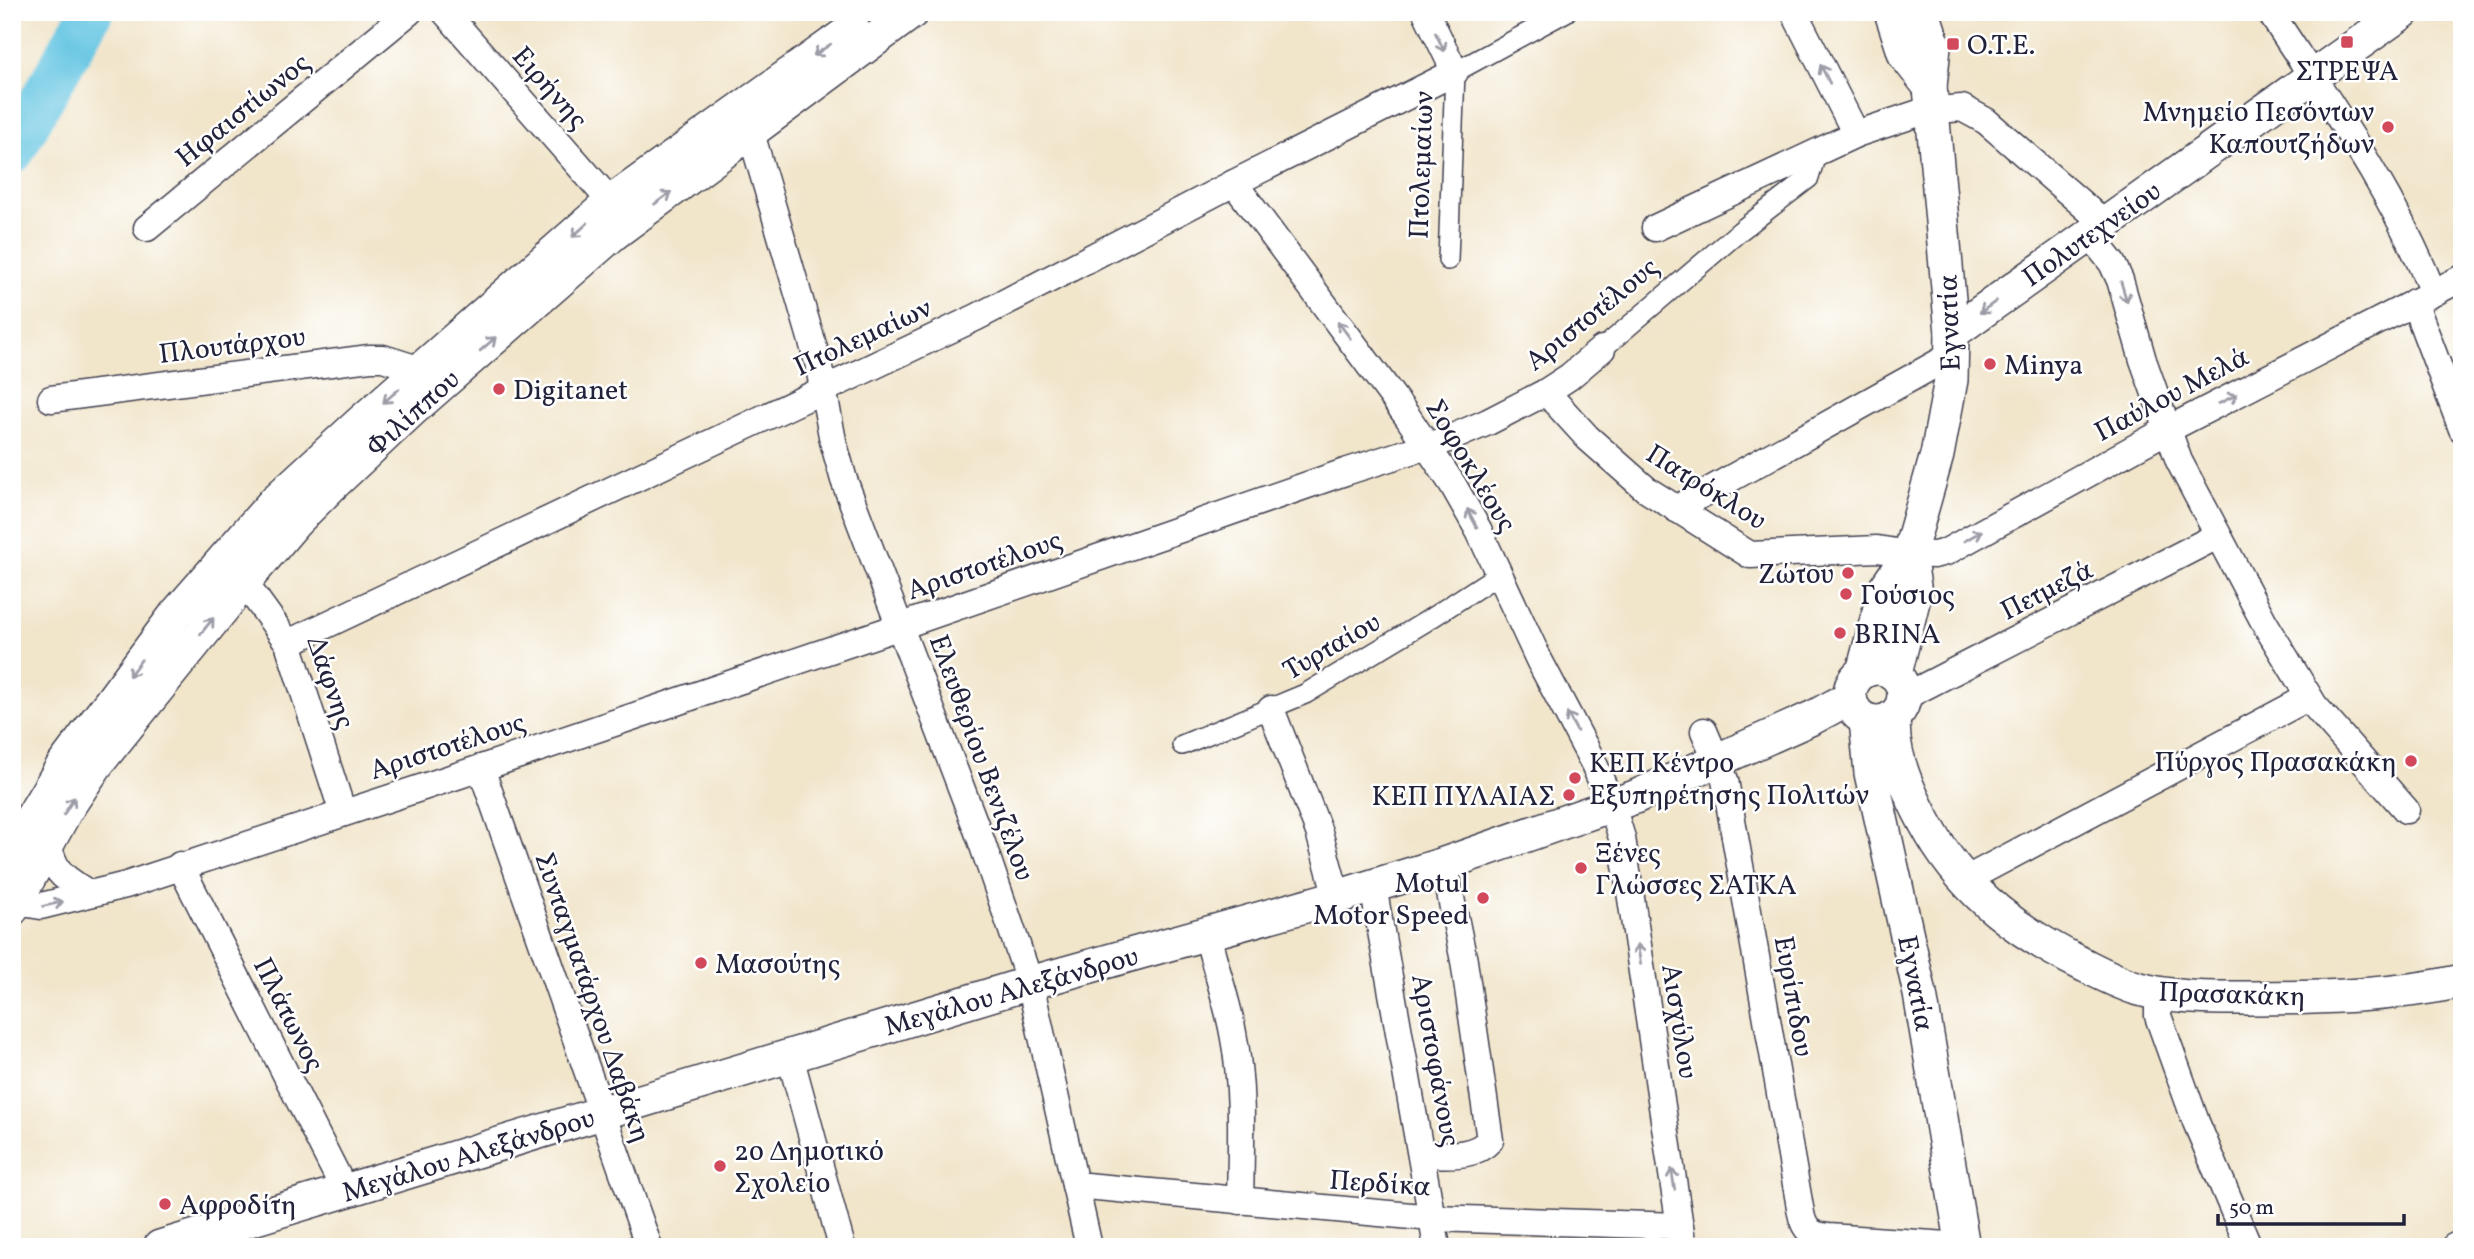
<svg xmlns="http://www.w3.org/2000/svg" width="2474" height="1259" viewBox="0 0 2474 1259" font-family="Vollkorn,serif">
	<rect width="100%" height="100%" fill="#fff"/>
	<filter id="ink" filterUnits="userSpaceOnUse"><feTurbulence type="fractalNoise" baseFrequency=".0143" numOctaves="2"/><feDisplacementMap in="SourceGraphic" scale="14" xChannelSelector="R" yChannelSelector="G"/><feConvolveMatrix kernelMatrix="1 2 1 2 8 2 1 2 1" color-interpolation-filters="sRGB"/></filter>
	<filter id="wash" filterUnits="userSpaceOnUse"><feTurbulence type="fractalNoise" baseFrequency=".00686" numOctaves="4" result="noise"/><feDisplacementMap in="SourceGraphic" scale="28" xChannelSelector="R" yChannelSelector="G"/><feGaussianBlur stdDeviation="1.57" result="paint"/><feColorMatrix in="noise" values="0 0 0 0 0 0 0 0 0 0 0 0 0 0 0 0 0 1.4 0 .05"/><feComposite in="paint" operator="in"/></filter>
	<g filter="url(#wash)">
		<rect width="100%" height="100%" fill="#f1e5ca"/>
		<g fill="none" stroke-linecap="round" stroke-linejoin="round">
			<polyline stroke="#64c5e2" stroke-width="44" points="12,152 91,12"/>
		</g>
	</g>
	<g filter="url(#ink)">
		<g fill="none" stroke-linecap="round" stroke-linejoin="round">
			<g stroke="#413f50" stroke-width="22">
				<g id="pedestrian">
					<polyline points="1448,260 1455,72 1566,12"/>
					<polyline points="1602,349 1740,231 1809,178 1817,151"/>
					<polyline points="1182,745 1305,694 1425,622 1499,574"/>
				</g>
			</g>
			<g stroke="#413f50" stroke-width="29">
				<g id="minor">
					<polyline points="445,12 611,202"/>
					<polyline points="1794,12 1856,134"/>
					<path d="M 2270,12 C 2329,103 2393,191 2433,293"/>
					<polyline points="751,133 818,362 833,441 844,480 981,840 1030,983 1089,1247"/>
					<polyline points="1234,183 1407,416 1453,485 1479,531 1539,660 1594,764 1612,806 1622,838 1683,1247"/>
					<polyline points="147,228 409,12"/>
					<polyline points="1655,228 1856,134 1925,111 1962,108 1986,121 2104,223"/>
					<polyline points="2089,234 2112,263 2120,280 2143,360 2179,461 2264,622 2314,705 2406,810"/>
					<polyline points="2414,302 2462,429"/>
					<polyline points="1546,392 1588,438 1647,490 1750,555 1877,549 1909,554 1934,555 1946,552 2167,430 2462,278"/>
					<polyline points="51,399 370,358 383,358 421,370"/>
					<polyline points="1676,509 1952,355"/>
					<polyline points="244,582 288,643 343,813"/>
					<polyline points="288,643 977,317 1234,183 1455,72 1426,12"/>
					<polyline points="1904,697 2217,536"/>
					<polyline points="1271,709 1319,832 1337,897"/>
					<path d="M 1704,731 L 1725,780 L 1801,1213 C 1804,1230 1811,1235 1828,1237 L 1963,1246"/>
					<polyline points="481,768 649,1247"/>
					<path d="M 48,844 C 56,875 62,876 88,893"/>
					<polyline points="180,865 345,1191"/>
					<polyline points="1965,880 2309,697"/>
					<polyline points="1373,886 1437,1247"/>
					<polyline points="16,902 41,906 126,885 481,768 901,626 1345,472 1446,440 1488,422 1546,392 1569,377 1602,349"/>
					<path d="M 1207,934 C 1215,967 1227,1000 1233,1033 C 1244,1087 1241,1146 1240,1201"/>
					<polyline points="2158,993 2158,1016 2196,1122 2249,1247"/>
					<polyline points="790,1056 842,1247"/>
					<path d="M 1421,1154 C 1445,1154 1473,1159 1490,1140 L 1464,961 L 1444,864"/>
					<polyline points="1075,1185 1433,1218 1680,1226"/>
					<polyline points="2454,1247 2462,1243"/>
				</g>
			</g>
			<g stroke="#413f50" stroke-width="36">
				<g id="tertiary">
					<polyline points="1891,12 1905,55 1930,87"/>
					<polyline points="1952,333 2403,12"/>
					<circle cx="1877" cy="695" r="27"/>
					<polyline points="1863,672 1885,589 1909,554 1937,455 1951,380 1952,333 1930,87 1934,46 1923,12"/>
					<polyline points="1895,674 1915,593 1909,554"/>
					<path d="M 1894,716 C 1889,754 1914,804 1932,835 C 1968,896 2021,934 2082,964 C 2100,973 2117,982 2136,988 C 2173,999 2213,998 2251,998 C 2321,998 2394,996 2462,981"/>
					<polyline points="1866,720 1871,773 1920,994 1963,1247"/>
					<polyline points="12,850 62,767 176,614 274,502 360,423 611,202 853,29"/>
					<polyline points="12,909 66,810 96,765 244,582 295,522 330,487 413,409 613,234 912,12"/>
					<polyline points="160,1247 1030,983 1337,897 1444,864 1635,797 1814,717 1849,698"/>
				</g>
			</g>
			<use href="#pedestrian" stroke="#fff" stroke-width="19"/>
			<use href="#minor" stroke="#fff" stroke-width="26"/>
			<use href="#tertiary" stroke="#fff" stroke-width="33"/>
		</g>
		<defs><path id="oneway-shaft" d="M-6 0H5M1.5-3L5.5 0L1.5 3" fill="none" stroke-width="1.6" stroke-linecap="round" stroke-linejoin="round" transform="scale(1.75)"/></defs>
		<g stroke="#9c9ca7">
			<use href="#oneway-shaft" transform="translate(1440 42) rotate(64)"/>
			<use href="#oneway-shaft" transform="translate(822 50) rotate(146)"/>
			<use href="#oneway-shaft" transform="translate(1825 74) rotate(-117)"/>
			<use href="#oneway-shaft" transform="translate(663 198) rotate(-36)"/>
			<use href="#oneway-shaft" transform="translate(580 230) rotate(138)"/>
			<use href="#oneway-shaft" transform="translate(2124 292) rotate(73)"/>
			<use href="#oneway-shaft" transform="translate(1988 307) rotate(144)"/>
			<use href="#oneway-shaft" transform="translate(1344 330) rotate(-127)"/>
			<use href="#oneway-shaft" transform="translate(488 344) rotate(-41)"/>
			<use href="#oneway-shaft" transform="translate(391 396) rotate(139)"/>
			<use href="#oneway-shaft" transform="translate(2228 399) rotate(-27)"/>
			<use href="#oneway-shaft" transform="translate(1472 518) rotate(-118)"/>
			<use href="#oneway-shaft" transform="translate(1973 536) rotate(-30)"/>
			<use href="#oneway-shaft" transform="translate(207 626) rotate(-51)"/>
			<use href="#oneway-shaft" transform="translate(135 668) rotate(127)"/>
			<use href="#oneway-shaft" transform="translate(1572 722) rotate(-118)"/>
			<use href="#oneway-shaft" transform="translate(69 806) rotate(-58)"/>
			<use href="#oneway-shaft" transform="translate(53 904) rotate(-13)"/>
			<use href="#oneway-shaft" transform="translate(1639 954) rotate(-99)"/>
			<use href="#oneway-shaft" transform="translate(1673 1179) rotate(-99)"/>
		</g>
	</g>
	<g fill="#d1495b" stroke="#fff" stroke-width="2.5">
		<rect x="2340" y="35" width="14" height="14" rx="3.5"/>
		<rect x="1946" y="37" width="14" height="14" rx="3.5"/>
		<circle cx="2388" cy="127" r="7"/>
		<circle cx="1990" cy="364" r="7"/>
		<circle cx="499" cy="389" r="7"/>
		<circle cx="1848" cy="573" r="7"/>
		<circle cx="1846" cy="594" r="7"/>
		<circle cx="1840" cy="633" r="7"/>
		<circle cx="2411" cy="761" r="7"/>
		<circle cx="1575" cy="778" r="7"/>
		<circle cx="1569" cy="795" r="7"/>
		<circle cx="1581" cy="868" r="7"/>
		<circle cx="1483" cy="898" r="7"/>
		<circle cx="701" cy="963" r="7"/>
		<circle cx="720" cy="1166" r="7"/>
		<circle cx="165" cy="1204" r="7"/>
	</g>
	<g text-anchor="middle" stroke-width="5" stroke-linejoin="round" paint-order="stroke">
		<g font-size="28" fill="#22223b" stroke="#fff" text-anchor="start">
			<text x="1967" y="54">Ο.Τ.Ε.</text>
			<text x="2347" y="80" text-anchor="middle">ΣΤΡΕΨΑ</text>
			<text x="2374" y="121" text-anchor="end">Μνημείο Πεσόντων<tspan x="2374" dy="32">Καπουτζήδων</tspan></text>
			<text x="2004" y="374">Minya</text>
			<text x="513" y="399">Digitanet</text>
			<text x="1834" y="583" text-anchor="end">Ζώτου</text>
			<text x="1860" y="604">Γούσιος</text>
			<text x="1854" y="643">BRINA</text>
			<text x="2397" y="771" text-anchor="end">Πύργος Πρασακάκη</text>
			<text x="1589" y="772">ΚΕΠ Κέντρο<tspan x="1589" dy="32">Εξυπηρέτησης Πολιτών</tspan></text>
			<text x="1555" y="805" text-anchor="end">ΚΕΠ ΠΥΛΑΙΑΣ</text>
			<text x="1595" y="862">Ξένες<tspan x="1595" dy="32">Γλώσσες ΣΑΤΚΑ</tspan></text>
			<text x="1469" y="892" text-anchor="end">Motul<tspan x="1469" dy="32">Motor Speed</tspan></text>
			<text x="715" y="973">Μασούτης</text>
			<text x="734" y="1160">2ο Δημοτικό<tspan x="734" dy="32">Σχολείο</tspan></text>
			<text x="179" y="1214">Αφροδίτη</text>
		</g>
		<g font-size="28" fill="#22223b" stroke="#fff">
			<text transform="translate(551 87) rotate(49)" y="10">Ειρήνης</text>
			<text transform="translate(242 109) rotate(-39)" y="10">Ηφαιστίωνος</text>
			<text transform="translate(1420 165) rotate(-88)" y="10">Πτολεμαίων</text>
			<text transform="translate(2091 233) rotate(-35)" y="10">Πολυτεχνείου</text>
			<text transform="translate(1591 313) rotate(-39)" y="10">Αριστοτέλους</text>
			<text transform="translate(1948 323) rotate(-92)" y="10">Εγνατία</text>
			<text transform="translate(862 336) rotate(-25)" y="10">Πτολεμαίων</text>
			<text transform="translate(232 344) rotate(-7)" y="10">Πλουτάρχου</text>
			<text transform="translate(2171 393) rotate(-28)" y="10">Παύλου Μελά</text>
			<text transform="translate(412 412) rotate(-42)" y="10">Φιλίππου</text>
			<text transform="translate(1472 465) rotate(59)" y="10">Σοφοκλέους</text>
			<text transform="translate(1707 486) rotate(32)" y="10">Πατρόκλου</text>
			<text transform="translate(984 564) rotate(-19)" y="10">Αριστοτέλους</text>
			<text transform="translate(2046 589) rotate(-27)" y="10">Πετμεζά</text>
			<text transform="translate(1331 645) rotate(-30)" y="10">Τυρταίου</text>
			<text transform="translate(332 682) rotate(71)" y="10">Δάφνης</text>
			<text transform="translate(447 745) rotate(-18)" y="10">Αριστοτέλους</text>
			<text transform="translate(983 757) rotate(70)" y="10">Ελευθερίου Βενιζέλου</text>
			<text transform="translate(1917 983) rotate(79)" y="10">Εγνατία</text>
			<text transform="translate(1011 990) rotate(-16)" y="10">Μεγάλου Αλεξάνδρου</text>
			<text transform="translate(2232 993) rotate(2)" y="10">Πρασακάκη</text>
			<text transform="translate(1795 996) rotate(80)" y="10">Ευρίπιδου</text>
			<text transform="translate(594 997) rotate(71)" y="10">Συνταγματάρχου Δαβάκη</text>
			<text transform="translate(290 1014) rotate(63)" y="10">Πλάτωνος</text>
			<text transform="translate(1681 1021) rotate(81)" y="10">Αισχύλου</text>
			<text transform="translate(1437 1060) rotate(80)" y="10">Αριστοφάνους</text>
			<text transform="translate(468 1154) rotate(-17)" y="10">Μεγάλου Αλεξάνδρου</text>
			<text transform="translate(1380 1182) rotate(4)" y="10">Περδίκα</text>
		</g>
	</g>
	<rect width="2474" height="1259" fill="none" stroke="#fff" stroke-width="42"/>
	<path d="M2218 1214v10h186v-10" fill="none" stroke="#22223b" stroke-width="3.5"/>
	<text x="2229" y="1214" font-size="21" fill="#22223b" stroke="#ffffff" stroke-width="5" paint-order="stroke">50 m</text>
</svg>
